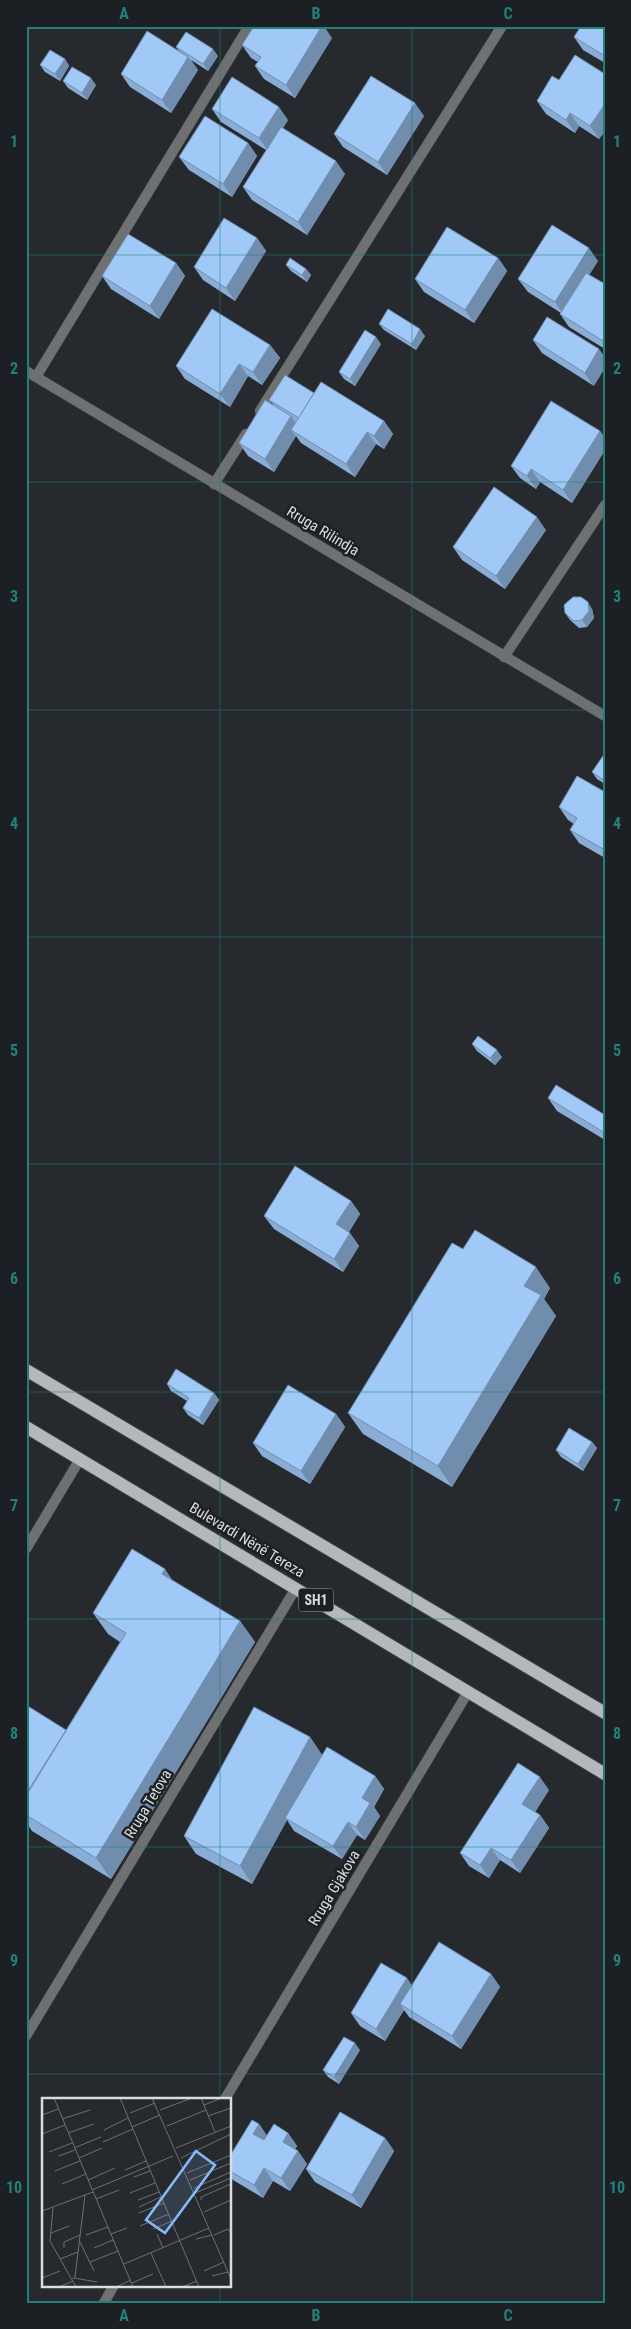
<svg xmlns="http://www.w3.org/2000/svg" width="631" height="2329" viewBox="0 0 631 2329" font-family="'Roboto Condensed',sans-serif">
	<rect width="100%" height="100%" fill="#26292d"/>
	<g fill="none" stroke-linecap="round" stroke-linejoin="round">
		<g stroke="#434649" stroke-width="11">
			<g id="street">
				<polyline points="26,371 605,716"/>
				<polyline points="36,377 249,26"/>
				<polyline points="260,411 502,26"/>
				<polyline points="214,484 246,434"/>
				<polyline points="504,657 605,505"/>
				<polyline points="26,1549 80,1459"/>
				<polyline points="26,2036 296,1588"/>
				<polyline points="225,2099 468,1692"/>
				<polyline points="104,2303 114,2285"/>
			</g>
		</g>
		<g stroke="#434649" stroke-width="14">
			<g id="primary">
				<polyline points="26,1370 605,1713"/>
				<polyline points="26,1427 605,1774"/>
			</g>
		</g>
		<use href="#street" stroke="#6e7072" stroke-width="10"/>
		<use href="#primary" stroke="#b4b7bc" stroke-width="12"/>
	</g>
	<g fill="#8aadd5">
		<polygon points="605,26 605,63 583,50 574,37"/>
		<polygon points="332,38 295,98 264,79 255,66 258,62 251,58 242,45"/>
		<polygon points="176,47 218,56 208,71 191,60 198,70 171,113 130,87 121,74 179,51"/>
		<polygon points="65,59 69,66 60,81 45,72 40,65"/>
		<polygon points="605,74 605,131 599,139 579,126 575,133 546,114 537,101 559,80"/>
		<polygon points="63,81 96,85 87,100 68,88"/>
		<polygon points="212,109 288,120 283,128 345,174 307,235 252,200 243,187 266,150 221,122"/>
		<polygon points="424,116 387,175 343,147 334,134"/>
		<polygon points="248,143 257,156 232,197 189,170 179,157"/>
		<polygon points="257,238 266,251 235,301 203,280 194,267"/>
		<polygon points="498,258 507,271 474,323 424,292 415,279"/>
		<polygon points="598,261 589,275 605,284 605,349 569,327 560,314 561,313 528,292 518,279"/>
		<polygon points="176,263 185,276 159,319 111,289 102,276"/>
		<polygon points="286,265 306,269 311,275 307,282 291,271"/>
		<polygon points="547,317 594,386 542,353 533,340"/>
		<polygon points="379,324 425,336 416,350 384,330"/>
		<polygon points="381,344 355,386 344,379 339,372"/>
		<polygon points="270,345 280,358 262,385 248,376 230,407 185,379 176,366"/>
		<polygon points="314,393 384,421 393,434 384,449 376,444 355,477 301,443 296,436 274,472 248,456 239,443 273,404 269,400"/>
		<polygon points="600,431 605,438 605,450 572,503 540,482 536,489 520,478 511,466"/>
		<polygon points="546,530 505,589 462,560 453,547"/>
		<polygon points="592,609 594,618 587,627 579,628 570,620 565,613"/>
		<polygon points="605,753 605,784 597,779 592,772"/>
		<polygon points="605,792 605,858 579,843 570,830 574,824 568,820 559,807"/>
		<polygon points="472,1044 502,1057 495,1065 477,1051"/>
		<polygon points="548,1098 605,1115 605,1140 557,1111"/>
		<polygon points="351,1201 360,1214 349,1232 359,1246 343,1272 274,1229 264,1216"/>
		<polygon points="463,1249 550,1288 544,1299 556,1316 452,1487 363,1434 348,1413"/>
		<polygon points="167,1384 214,1393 219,1400 203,1425 188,1415 183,1408 187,1401 171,1391"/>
		<polygon points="336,1414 345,1427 310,1484 262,1456 253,1443"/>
		<polygon points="592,1442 597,1448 583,1471 561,1457 556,1450"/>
		<polygon points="173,1581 240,1621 255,1642 111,1879 32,1831 26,1822 26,1705 66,1730 120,1642 108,1634 93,1613"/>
		<polygon points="310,1737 322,1755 317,1764 375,1776 384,1789 374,1807 380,1816 365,1840 357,1835 342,1859 294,1831 287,1820 252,1884 196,1854 184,1836"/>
		<polygon points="549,1790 535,1812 540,1815 549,1828 520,1873 500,1860 489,1878 469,1866 460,1853"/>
		<polygon points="491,1974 500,1987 461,2049 409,2017 404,2010 385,2041 360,2026 351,2013 412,1985"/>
		<polygon points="360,2050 339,2084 328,2077 323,2070"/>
		<polygon points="259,2124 267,2136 288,2133 297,2146 295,2149 298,2151 307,2164 290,2191 273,2181 263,2198 233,2180 230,2176 230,2156"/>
		<polygon points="385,2138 394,2151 361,2208 315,2182 306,2169"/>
	</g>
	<g fill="#708dae">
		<polygon points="322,26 324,26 332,38 295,98 286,85"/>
		<polygon points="213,49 218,56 208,71 203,64"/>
		<polygon points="188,57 198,70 171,113 162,100"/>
		<polygon points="65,59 69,66 60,81 55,74"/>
		<polygon points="91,78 96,85 87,100 82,93"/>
		<polygon points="415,103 424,116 387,175 378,162"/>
		<polygon points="605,104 605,131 599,139 590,126"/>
		<polygon points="279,107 288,120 268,151 259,138"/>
		<polygon points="570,113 579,126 575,133 566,120"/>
		<polygon points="248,143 257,156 232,197 223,184"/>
		<polygon points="336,161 345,174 307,235 298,222"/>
		<polygon points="257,238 266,251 235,301 226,288"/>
		<polygon points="589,248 598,261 564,315 555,302"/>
		<polygon points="498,258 507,271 474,323 465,310"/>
		<polygon points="176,263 185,276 159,319 150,306"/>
		<polygon points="306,269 311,275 307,282 302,275"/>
		<polygon points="420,329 425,336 416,350 412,344"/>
		<polygon points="376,337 381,344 355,386 350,379"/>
		<polygon points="270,345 280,358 262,385 253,372"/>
		<polygon points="599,349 605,357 605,368 594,386 585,373"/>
		<polygon points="239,364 248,376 230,407 220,394"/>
		<polygon points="291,416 300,429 291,430 296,436 274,472 265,459"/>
		<polygon points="384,421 393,434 384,449 374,436"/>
		<polygon points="600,431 605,438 605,450 572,503 563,490"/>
		<polygon points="367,432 376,444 355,477 346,464"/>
		<polygon points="531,469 540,482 536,489 527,476"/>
		<polygon points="537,517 546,530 505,589 496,576"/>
		<polygon points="588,602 592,609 594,618 587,627 582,620"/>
		<polygon points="497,1050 502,1057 495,1065 490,1058"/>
		<polygon points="351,1201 360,1214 345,1237 336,1224"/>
		<polygon points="350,1233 359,1246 343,1272 334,1259"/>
		<polygon points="536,1267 550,1288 544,1299 556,1316 452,1487 438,1466 524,1286"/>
		<polygon points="214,1393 219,1400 203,1425 199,1418"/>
		<polygon points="336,1414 345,1427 310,1484 301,1471"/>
		<polygon points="592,1442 597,1448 583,1471 578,1464"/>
		<polygon points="165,1569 179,1590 162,1574"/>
		<polygon points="240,1621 255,1642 111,1879 96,1858"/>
		<polygon points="310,1737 322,1755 288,1819 285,1818 287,1820 252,1884 240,1866"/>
		<polygon points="375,1776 384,1789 374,1807 380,1816 365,1840 356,1827 362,1798"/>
		<polygon points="540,1777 549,1790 532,1817 522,1804"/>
		<polygon points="540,1815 549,1828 520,1873 511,1860"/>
		<polygon points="348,1822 357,1835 342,1859 333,1846"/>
		<polygon points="491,1848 500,1860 489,1878 480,1865"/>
		<polygon points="491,1974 500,1987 461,2049 452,2036"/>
		<polygon points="407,1978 416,1991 400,2004 404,2010 385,2041 376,2029"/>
		<polygon points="355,2043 360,2050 339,2084 334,2077"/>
		<polygon points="259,2124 268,2137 262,2147 253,2134"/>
		<polygon points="288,2133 297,2146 292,2155 283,2142"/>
		<polygon points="385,2138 394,2151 361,2208 352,2195"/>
		<polygon points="298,2151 307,2164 290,2191 281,2178"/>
		<polygon points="264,2168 273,2181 263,2198 254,2185"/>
	</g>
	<g fill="#a0c9f8" stroke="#708dae">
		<polygon points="254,26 322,26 286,85 255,66 261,57 242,45"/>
		<polygon points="581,26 605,26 605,56 574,37"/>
		<polygon points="147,31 188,57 162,100 121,74"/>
		<polygon points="186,32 213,49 203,64 176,47"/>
		<polygon points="50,50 65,59 55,74 40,65"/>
		<polygon points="575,55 605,74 605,104 590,126 570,113 566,120 537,101 552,76 559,80"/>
		<polygon points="72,67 91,78 82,93 63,81"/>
		<polygon points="371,76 415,103 378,162 334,134"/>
		<polygon points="232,77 279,107 259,138 212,109"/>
		<polygon points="205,116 248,143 223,184 179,157"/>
		<polygon points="281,127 336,161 298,222 243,187"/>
		<polygon points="224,218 257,238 226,288 194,267"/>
		<polygon points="552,225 589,248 555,302 518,279"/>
		<polygon points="447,227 498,258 465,310 415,279"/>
		<polygon points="128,234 176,263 150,306 102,276"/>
		<polygon points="290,258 306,269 302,275 286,265"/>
		<polygon points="586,273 605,284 605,342 560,314"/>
		<polygon points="212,309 270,345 253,372 239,364 220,394 176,366"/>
		<polygon points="388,309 420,329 412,344 379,324"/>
		<polygon points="547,317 599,349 585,373 533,340"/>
		<polygon points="365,330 376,337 350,379 339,372"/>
		<polygon points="285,375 314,393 299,418 269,400"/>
		<polygon points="321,382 384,421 374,436 367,432 346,464 291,430"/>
		<polygon points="265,400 291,416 265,459 239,443"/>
		<polygon points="551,401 600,431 563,490 531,469 527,476 511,466"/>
		<polygon points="494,487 537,517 496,576 453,547"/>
		<polygon points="573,597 581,597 588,602 589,611 582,620 574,621 565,613 564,605"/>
		<polygon points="605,753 605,781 592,772"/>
		<polygon points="577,776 605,792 605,850 570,830 577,818 559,807"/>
		<polygon points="478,1036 497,1050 490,1058 472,1044"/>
		<polygon points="556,1085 605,1115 605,1133 548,1098"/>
		<polygon points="295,1166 351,1201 336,1224 350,1233 334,1259 264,1216"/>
		<polygon points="475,1230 536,1267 524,1286 541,1295 438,1466 348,1413 452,1243 463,1249"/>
		<polygon points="176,1369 214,1393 199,1418 183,1408 189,1398 167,1384"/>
		<polygon points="288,1385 336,1414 301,1471 253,1443"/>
		<polygon points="569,1428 592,1442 578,1464 556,1450"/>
		<polygon points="132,1549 165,1569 162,1574 240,1621 96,1858 26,1815 26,1796 126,1633 93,1613"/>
		<polygon points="26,1705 66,1730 26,1794"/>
		<polygon points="254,1707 310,1737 240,1866 184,1836"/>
		<polygon points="327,1747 375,1776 362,1798 370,1803 356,1827 348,1822 333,1846 285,1818"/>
		<polygon points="518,1763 540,1777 522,1804 540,1815 511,1860 491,1848 480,1865 460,1853"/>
		<polygon points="439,1942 491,1974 452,2036 400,2004"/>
		<polygon points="381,1963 407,1978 376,2029 351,2013"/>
		<polygon points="344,2037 355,2043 334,2077 323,2070"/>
		<polygon points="340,2112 385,2138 352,2195 306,2169"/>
		<polygon points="252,2120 259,2124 253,2134 264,2140 274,2124 288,2133 283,2142 298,2151 281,2178 264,2168 254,2185 230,2171 230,2156"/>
	</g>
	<path fill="none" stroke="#238079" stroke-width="1" stroke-opacity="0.55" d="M 220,26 L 220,2099M 412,26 L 412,2303M 26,255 L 605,255M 26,482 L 605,482M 26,710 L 605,710M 26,937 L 605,937M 26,1164 L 605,1164M 26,1392 L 605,1392M 26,1619 L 605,1619M 26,1847 L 605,1847M 26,2074 L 605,2074M 220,2285 L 220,2303"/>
	<g text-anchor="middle" stroke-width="5" stroke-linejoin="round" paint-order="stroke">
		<rect fill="#1c2024" stroke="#a1a4a7" stroke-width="1" x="298.5" y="1588.5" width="35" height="23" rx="4"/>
		<g font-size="14" font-weight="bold" fill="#dadcdf">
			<text x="316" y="1605">SH1</text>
		</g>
		<g font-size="15" fill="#dadcdf" stroke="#1c2024">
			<text transform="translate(323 531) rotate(31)" y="5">Rruga Rilindja</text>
			<text transform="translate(247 1540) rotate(31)" y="5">Bulevardi Nënë Tereza</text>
			<text transform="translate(148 1804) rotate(-59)" y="5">Rruga Tetova</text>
			<text transform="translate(334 1888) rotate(-59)" y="5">Rruga Gjakova</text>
		</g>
	</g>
	<g transform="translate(42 2098)">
		<rect width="189" height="189" fill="#26292d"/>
		<path fill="none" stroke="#6e7174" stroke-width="1" d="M 12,0 L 91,189M 78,0 L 157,189M 110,0 L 189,181M 159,0 L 173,34M 162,7 L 180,0M 118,12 L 150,0M 88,15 L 113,5M 0,17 L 16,11M 166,18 L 189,10M 20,21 L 48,12M 125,28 L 164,12M 90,29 L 118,17M 62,32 L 86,20M 26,35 L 52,26M 0,36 L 23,27M 61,44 L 91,31M 32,50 L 59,39M 134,50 L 189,28M 7,54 L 30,45M 17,58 L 33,52M 37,60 L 60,50M 139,60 L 189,36M 83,72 L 104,63M 13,73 L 38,63M 145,75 L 189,57M 92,79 L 108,73M 46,82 L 73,70M 148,82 L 189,65M 20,86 L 44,76M 152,90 L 189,74M 50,92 L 131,58M 88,95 L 113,85M 153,95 L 189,80M 54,101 L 77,92M 96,102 L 117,94M 159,102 L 159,99 L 189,86M 97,109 L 119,99M 11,110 L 8,143 L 34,189M 0,113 L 51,94M 162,114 L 189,102M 97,115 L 122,105M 98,128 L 127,116M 111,131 L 130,123M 9,135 L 27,128M 69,136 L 85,130M 115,136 L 121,150M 44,137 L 66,129M 172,137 L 186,131 L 189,135M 154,141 L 170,137M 37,142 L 52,173M 22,150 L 22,144 L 38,137M 52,150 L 71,142M 109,155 L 124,189M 18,161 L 36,154M 48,164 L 76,153M 82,166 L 167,130M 162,173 L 182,164M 170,178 L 186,174M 0,180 L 18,173M 32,180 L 55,184M 30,181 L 33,179 L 43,97M 90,185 L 111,176M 17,189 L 31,183M 74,189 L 89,182M 140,189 L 155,183"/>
		<path fill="#85bbfb" fill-opacity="0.15" stroke="#85bbfb" stroke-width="2.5" d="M 154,53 L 173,67 L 123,135 L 104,122 Z"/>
		<rect width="189" height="189" fill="none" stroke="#dadcdf" stroke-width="2.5"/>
	</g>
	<rect width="631" height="2329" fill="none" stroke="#1c2024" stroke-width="55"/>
	<rect x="28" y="28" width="576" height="2274" fill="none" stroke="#238079" stroke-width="2"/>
	<g font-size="16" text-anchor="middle" font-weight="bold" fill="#238079">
		<text x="124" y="19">A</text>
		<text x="316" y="19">B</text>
		<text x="508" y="19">C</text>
		<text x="14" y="147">1</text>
		<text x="617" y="147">1</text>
		<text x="14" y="374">2</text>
		<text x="617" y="374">2</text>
		<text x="14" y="602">3</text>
		<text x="617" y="602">3</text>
		<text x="14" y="829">4</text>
		<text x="617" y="829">4</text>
		<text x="14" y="1056">5</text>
		<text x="617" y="1056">5</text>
		<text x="14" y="1284">6</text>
		<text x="617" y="1284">6</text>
		<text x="14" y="1511">7</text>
		<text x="617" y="1511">7</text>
		<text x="14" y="1739">8</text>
		<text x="617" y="1739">8</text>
		<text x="14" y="1966">9</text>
		<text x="617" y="1966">9</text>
		<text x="14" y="2193">10</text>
		<text x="617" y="2193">10</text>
		<text x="124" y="2321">A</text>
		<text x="316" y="2321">B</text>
		<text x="508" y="2321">C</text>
	</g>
</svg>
